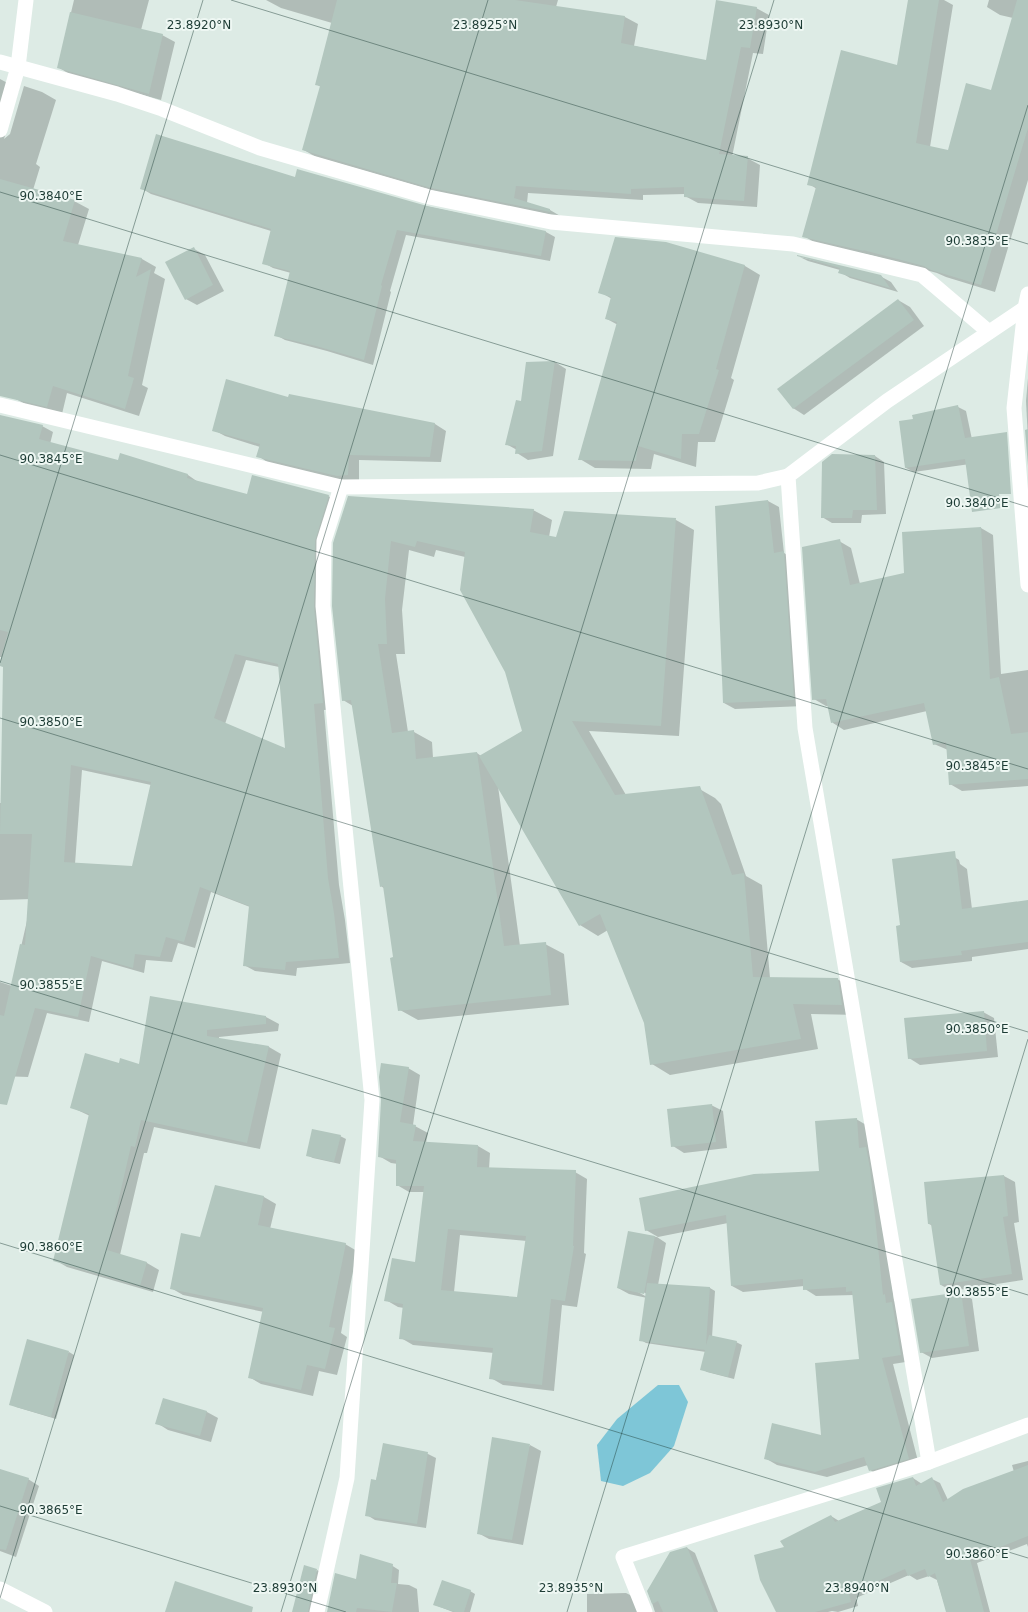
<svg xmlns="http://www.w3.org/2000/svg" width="1028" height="1612" viewBox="0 0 1028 1612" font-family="'DejaVu Sans',sans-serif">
	<rect width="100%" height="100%" fill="#ddebe5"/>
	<polygon fill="#7ec6d7" points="658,1385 679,1385 688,1402 674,1446 650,1473 623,1486 601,1481 597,1445 617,1419"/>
	<g fill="#0003" fill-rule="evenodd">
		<polygon points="74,0 149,0 141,30 162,35 175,42 161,100 71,75 58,67"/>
		<polygon points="266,0 558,0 556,7 625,17 638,24 634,46 707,61 756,8 769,15 763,54 753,53 732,157 747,158 760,165 757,207 698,203 685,196 685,194 643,195 643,200 528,193 527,203 550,210 562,217 445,194 316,157 304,150 321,87 316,84 332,23 281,8"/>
		<polygon points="909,0 944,0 953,5 930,147 949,151 992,91 1013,18 1000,15 987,7 989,0 1028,0 1028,180 995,292 946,277 937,273 874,256 817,244 804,236 817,189 809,184 898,66"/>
		<polygon points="0,79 19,89 4,139 10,134 24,86 42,92 56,100 36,164 40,167 33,190 74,201 89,209 78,245 142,259 156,267 154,273 165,279 142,385 148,388 139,416 67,393 62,414 29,406 14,398 0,392"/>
		<polygon points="296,178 546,232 555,237 550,261 406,235 390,291 391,292 373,365 327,351 285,340 276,335 291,273 273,268 264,263 271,231 151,194 141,188"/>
		<polygon points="666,243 745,266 760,275 731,378 734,380 715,442 698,442 696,467 654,454 651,469 595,468 580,459 618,325 607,319 612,299 600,292"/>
		<polygon points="194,249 205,255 224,291 197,305 186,299"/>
		<polygon points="800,257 880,276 891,282 898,292 850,278 840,272 840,270 808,261"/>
		<polygon points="898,300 910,307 924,326 804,415 793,408"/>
		<polygon points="555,362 566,369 553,456 528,460 517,453 517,450 506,444 522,403 527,364"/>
		<polygon points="1028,378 1028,440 1026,401"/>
		<polygon points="958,407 966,411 977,463 914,472 906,468 915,420"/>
		<path d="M 0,419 L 42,426 L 53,432 L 50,444 L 119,461 L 188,475 L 198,482 L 247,496 L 328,496 L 339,502 L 325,548 L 334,709 L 324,710 L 339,885 L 345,920 L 350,963 L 297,968 L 296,976 L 255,971 L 244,965 L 250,907 L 211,892 L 195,948 L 178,943 L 172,962 L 146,960 L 144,973 L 102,961 L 89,1022 L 47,1013 L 28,1077 L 0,1076 L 0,982 L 12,986 L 32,899 L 0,900 L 0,803 L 3,803 L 4,668 L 2,657 L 0,657 ZM 246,660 L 279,667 L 287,750 L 225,724 ZM 82,770 L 151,785 L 133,868 L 75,864 Z"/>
		<polygon points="435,424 446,431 441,462 359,460 359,481 349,482 269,463 258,456 260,447 225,436 214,430"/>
		<polygon points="875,456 884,462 886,514 862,515 861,523 832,523 822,517"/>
		<polygon points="768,501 779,507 784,553 794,559 804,706 735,709 724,703"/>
		<path d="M 533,510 L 552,520 L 549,537 L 557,539 L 565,512 L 676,520 L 694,530 L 679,736 L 589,731 L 626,795 L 696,787 L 715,798 L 721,804 L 746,876 L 762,885 L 770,978 L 837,979 L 856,990 L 860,1015 L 811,1014 L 818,1049 L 670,1075 L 652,1064 L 645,1023 L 608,930 L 598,936 L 580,925 L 498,786 L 520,946 L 545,944 L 564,954 L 569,1005 L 418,1020 L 400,1010 L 395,958 L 385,889 L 381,886 L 353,706 L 343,700 L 335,543 ZM 409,550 L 434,557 L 436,550 L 465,557 L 506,672 L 523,731 L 481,756 L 477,753 L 433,758 L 432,742 L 414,732 L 408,732 L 396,654 L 405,654 L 402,610 Z"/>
		<polygon points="981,528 993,535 1001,674 1028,670 1028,786 962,791 950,784 948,750 934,744 927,711 844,730 833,723 829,706 826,706 814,699 839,541 851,548 860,584 906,574"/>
		<polygon points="948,853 959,860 960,864 967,869 972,909 1028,902 1028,949 972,957 972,961 912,968 901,962 902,926"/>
		<polygon points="151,997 266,1017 279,1024 278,1031 219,1037 219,1039 269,1047 281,1054 260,1149 154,1127 147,1153 144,1153 120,1255 147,1263 159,1270 153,1292 67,1267 55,1260 90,1116 71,1107 120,1064 140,1065"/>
		<polygon points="983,1012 994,1018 998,1057 920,1065 909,1058"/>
		<path d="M 408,1068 L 420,1075 L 413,1125 L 428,1133 L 426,1143 L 478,1146 L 490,1153 L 489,1169 L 575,1172 L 587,1179 L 584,1253 L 586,1254 L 577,1307 L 562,1305 L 554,1391 L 503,1385 L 491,1378 L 494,1353 L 413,1345 L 401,1338 L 404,1308 L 398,1307 L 386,1300 L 416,1264 L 425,1192 L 409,1192 L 397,1185 L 398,1164 L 391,1163 L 379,1156 ZM 460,1235 L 527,1241 L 518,1298 L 454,1292 Z"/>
		<polygon points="711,1105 723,1111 727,1148 684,1153 673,1146"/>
		<polygon points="856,1119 868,1126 881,1175 894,1301 897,1302 912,1361 893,1364 919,1465 882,1477 870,1470 868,1465 827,1477 777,1465 765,1458 822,1436 861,1360 854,1295 816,1296 805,1289 804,1286 743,1292 732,1286 728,1223 658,1237 646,1230 820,1172"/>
		<polygon points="340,1136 346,1139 340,1164 313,1158 307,1155"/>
		<polygon points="1004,1176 1015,1182 1019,1222 1014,1223 1023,1280 952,1291 941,1285 933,1226 929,1224 926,1183"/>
		<polygon points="216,1186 264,1197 276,1204 270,1229 345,1244 357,1251 341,1333 347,1337 337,1375 319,1371 313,1396 261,1384 249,1377 264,1312 183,1295 171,1288 201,1238"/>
		<path d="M 629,1232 L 657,1237 L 666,1243 L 658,1285 L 710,1288 L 715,1291 L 712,1337 L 736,1342 L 742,1345 L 734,1379 L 707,1372 L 702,1369 L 706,1352 L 646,1343 L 641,1340 L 647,1298 L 629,1294 L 618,1288 ZM 639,1290 L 647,1294 L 647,1297 L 638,1292 Z"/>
		<polygon points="961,1293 972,1299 979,1351 932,1358 921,1352"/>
		<polygon points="69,1352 74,1355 56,1419 16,1407 11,1404"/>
		<polygon points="164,1400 207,1412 218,1418 211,1442 168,1430 157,1423"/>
		<polygon points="384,1444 428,1454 436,1458 426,1528 375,1520 367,1515 376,1481"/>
		<polygon points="530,1445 541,1451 523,1545 489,1539 478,1533"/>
		<polygon points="1028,1461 1028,1547 1027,1544 977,1563 990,1612 947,1612 937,1580 929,1576 917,1580 909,1575 856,1598 858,1606 838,1612 832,1611 828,1612 777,1612 786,1548 831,1516 839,1521 883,1502 913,1478 922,1484 932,1479 940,1483 948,1500 1014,1472 1012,1465"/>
		<polygon points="0,1470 28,1479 39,1486 16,1557 0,1551"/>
		<polygon points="687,1548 695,1553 718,1612 655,1612 648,1591"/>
		<polygon points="391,1565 399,1570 398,1584 409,1585 417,1589 419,1612 328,1612 357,1581"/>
		<polygon points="317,1570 324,1574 316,1612 293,1612"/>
		<polygon points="470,1591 475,1594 470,1612 453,1612 435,1605"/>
		<polygon points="626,1593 634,1597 641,1612 587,1612 587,1594"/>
	</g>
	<g fill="#b2c6be" fill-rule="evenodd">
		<polygon points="337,0 515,0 625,16 621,43 706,60 716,0 757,7 750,48 741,47 719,154 748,156 744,201 684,197 684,187 631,189 631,194 516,186 514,198 550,209 550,212 431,188 302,150 320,86 315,85"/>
		<polygon points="908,0 939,0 916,143 948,150 966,83 991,90 1017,0 1028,0 1028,128 981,285 931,270 924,266 863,250 864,251 802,237 816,187 807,185 841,50 897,65"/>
		<polygon points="70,12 163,34 149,94 57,68"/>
		<polygon points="156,134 295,177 297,169 427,206 546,231 541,256 397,230 381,285 382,286 364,360 316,346 274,336 290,271 262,264 271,229 140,189"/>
		<polygon points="0,179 75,200 63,241 142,258 136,277 151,269 128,376 134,378 125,409 53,386 47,407 0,396"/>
		<polygon points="615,237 666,242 745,265 716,369 719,370 699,434 682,434 681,459 638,446 636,461 578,460 617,322 605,319 611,297 598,293"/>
		<polygon points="194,247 213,285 185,300 165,262"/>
		<polygon points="797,255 881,275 890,288 838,273 840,268 797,256"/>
		<polygon points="898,299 914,320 793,409 777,389"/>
		<polygon points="555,361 542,451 515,454 516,446 505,445 516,400 521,401 526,362"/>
		<polygon points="226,379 288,397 289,394 435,423 430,457 349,455 348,475 337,476 256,457 260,444 212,431"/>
		<polygon points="958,405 965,438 1007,432 1011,494 999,494 1001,508 972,512 965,459 905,468 899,421 913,419 912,415"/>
		<path d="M 0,415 L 43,425 L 39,439 L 118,460 L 120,453 L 188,474 L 187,478 L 247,494 L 252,475 L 329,495 L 315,541 L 314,607 L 323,703 L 314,704 L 328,878 L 334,913 L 339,958 L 286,962 L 285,970 L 243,966 L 249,906 L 200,887 L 184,942 L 166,937 L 160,957 L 135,954 L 133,968 L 91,956 L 78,1017 L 35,1008 L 7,1105 L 0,1104 L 0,1015 L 4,1016 L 20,944 L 25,945 L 32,834 L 0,834 L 3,667 L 0,666 L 0,662 L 8,632 L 0,630 ZM 235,654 L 278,664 L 285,748 L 214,718 ZM 71,765 L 151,782 L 132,866 L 64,862 Z"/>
		<polygon points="1028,429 1028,466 1025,430"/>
		<polygon points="832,454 875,455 877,510 853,510 852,518 821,518 822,462"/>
		<polygon points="348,496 534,509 530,532 556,537 564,511 676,518 661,726 572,721 615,795 700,786 732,875 744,873 753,977 838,978 842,1005 793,1004 801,1039 650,1065 644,1023 600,914 579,926 479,756 522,731 505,672 460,590 465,552 417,541 415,547 391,541 385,599 387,644 378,644 392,733 414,730 416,759 477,752 504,946 546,942 551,995 398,1011 390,958 393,957 383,886 380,887 351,700 342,701 332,606 333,543"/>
		<polygon points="768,500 774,553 784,551 794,700 723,703 715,506"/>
		<polygon points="981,527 990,679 999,677 1011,734 1028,732 1028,779 949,785 946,742 933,745 924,703 831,723 826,699 812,700 802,547 840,539 850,585 904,573 902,532"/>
		<polygon points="955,851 962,909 1028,900 1028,942 961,951 962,955 900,962 896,926 900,925 892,859"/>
		<polygon points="150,996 266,1016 266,1024 207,1030 207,1036 269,1046 247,1143 141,1120 135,1147 131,1146 107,1250 147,1262 140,1286 53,1261 89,1114 70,1108 85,1053 119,1063 120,1058 139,1064"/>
		<polygon points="984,1011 987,1051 908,1059 904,1018"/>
		<path d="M 381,1063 L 409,1067 L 400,1122 L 416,1125 L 413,1141 L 478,1145 L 477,1167 L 576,1170 L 573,1246 L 574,1246 L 565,1301 L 551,1299 L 542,1385 L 489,1379 L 493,1348 L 399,1339 L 403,1304 L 384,1301 L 392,1258 L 415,1262 L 424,1186 L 396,1186 L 396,1160 L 378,1157 L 381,1100 L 379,1077 ZM 448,1229 L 526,1236 L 517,1297 L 441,1290 Z"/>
		<polygon points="712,1104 716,1142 671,1147 667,1109"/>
		<polygon points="857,1118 859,1148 866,1147 870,1168 883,1295 885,1294 886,1303 892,1302 901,1355 882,1358 909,1459 869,1471 864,1457 815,1472 764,1459 772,1423 821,1435 815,1363 859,1359 852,1291 846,1292 846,1287 803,1290 803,1279 731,1286 726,1215 645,1231 639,1198 754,1174 819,1171 815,1121"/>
		<polygon points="312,1129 341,1135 334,1162 306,1156"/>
		<polygon points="1004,1175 1008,1216 1003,1217 1012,1274 940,1285 931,1224 928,1224 924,1182"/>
		<polygon points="215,1185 264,1196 258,1225 346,1243 329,1327 335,1328 325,1369 307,1365 301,1390 248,1378 263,1308 170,1289 181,1233 200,1237"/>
		<polygon points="628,1231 655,1236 644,1294 617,1288"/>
		<polygon points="647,1283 710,1287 706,1345 709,1335 737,1341 728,1377 700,1370 705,1350 639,1341"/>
		<polygon points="961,1292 969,1346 920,1353 911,1299"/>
		<polygon points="27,1339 69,1351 51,1417 9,1405"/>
		<polygon points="163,1398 207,1411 200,1436 155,1424"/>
		<polygon points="492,1437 530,1444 512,1540 477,1534"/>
		<polygon points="383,1443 428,1452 417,1524 365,1516 371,1479 376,1480"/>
		<polygon points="1028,1465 1028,1536 970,1559 984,1612 946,1612 935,1573 928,1577 925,1569 908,1576 905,1569 849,1594 851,1602 815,1612 776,1612 760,1580 754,1555 784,1547 780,1541 831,1515 835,1522 881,1502 876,1488 913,1477 916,1486 932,1477 943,1502 963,1489"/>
		<polygon points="0,1469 29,1478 6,1550 0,1549"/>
		<polygon points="687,1547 704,1587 714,1612 663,1612 658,1601 652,1604 647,1591 670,1552"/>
		<polygon points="360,1554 393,1564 391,1583 397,1583 392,1612 357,1608 356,1612 327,1612 335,1573 356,1579"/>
		<polygon points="304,1565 317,1569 308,1612 292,1612"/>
		<polygon points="442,1580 471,1590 464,1612 455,1612 433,1605"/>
		<polygon points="175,1581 253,1607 252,1612 165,1612"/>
	</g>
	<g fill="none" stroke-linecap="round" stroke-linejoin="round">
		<g stroke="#fff" stroke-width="15">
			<polyline points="0,62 117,94 162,109 260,148 429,197 551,222 793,244 922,275 989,332"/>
			<polyline points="0,130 18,67 26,0"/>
			<polyline points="1028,311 1025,308 1014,408 1028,585"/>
			<polyline points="0,405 341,487 758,483 788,476"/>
			<polyline points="929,1462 805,728 788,476 887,401 1025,308 1028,294"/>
			<polyline points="0,1589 45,1612"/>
			<polyline points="317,1612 347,1478 372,1100 323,606 324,541 341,487"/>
			<polyline points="645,1612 623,1557 929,1462 1028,1425"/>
		</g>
	</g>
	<path fill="none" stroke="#1d3c35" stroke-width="1" stroke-opacity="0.45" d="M 231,0 L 1028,244M 0,192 L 1028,507M 0,455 L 1028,769M 0,663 L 203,0M 0,718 L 1028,1032M 0,981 L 1028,1295M 0,1243 L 1028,1558M 0,1506 L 346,1612M 0,1598 L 488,0M 281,1612 L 774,0M 567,1612 L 1028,105M 853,1612 L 1028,1039"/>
	<g font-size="12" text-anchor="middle" fill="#1d3c35" stroke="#eef7f3" stroke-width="4" stroke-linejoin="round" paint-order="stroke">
		<text x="199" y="29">23.8920°N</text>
		<text x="485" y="29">23.8925°N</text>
		<text x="771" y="29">23.8930°N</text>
		<text x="51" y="200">90.3840°E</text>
		<text x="977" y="245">90.3835°E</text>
		<text x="51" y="463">90.3845°E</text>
		<text x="977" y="507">90.3840°E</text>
		<text x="51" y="726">90.3850°E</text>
		<text x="977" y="770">90.3845°E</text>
		<text x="51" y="989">90.3855°E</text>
		<text x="977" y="1033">90.3850°E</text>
		<text x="51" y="1251">90.3860°E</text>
		<text x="977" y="1296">90.3855°E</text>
		<text x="51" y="1514">90.3865°E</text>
		<text x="977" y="1558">90.3860°E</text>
		<text x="285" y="1592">23.8930°N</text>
		<text x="571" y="1592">23.8935°N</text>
		<text x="857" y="1592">23.8940°N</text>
	</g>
</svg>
